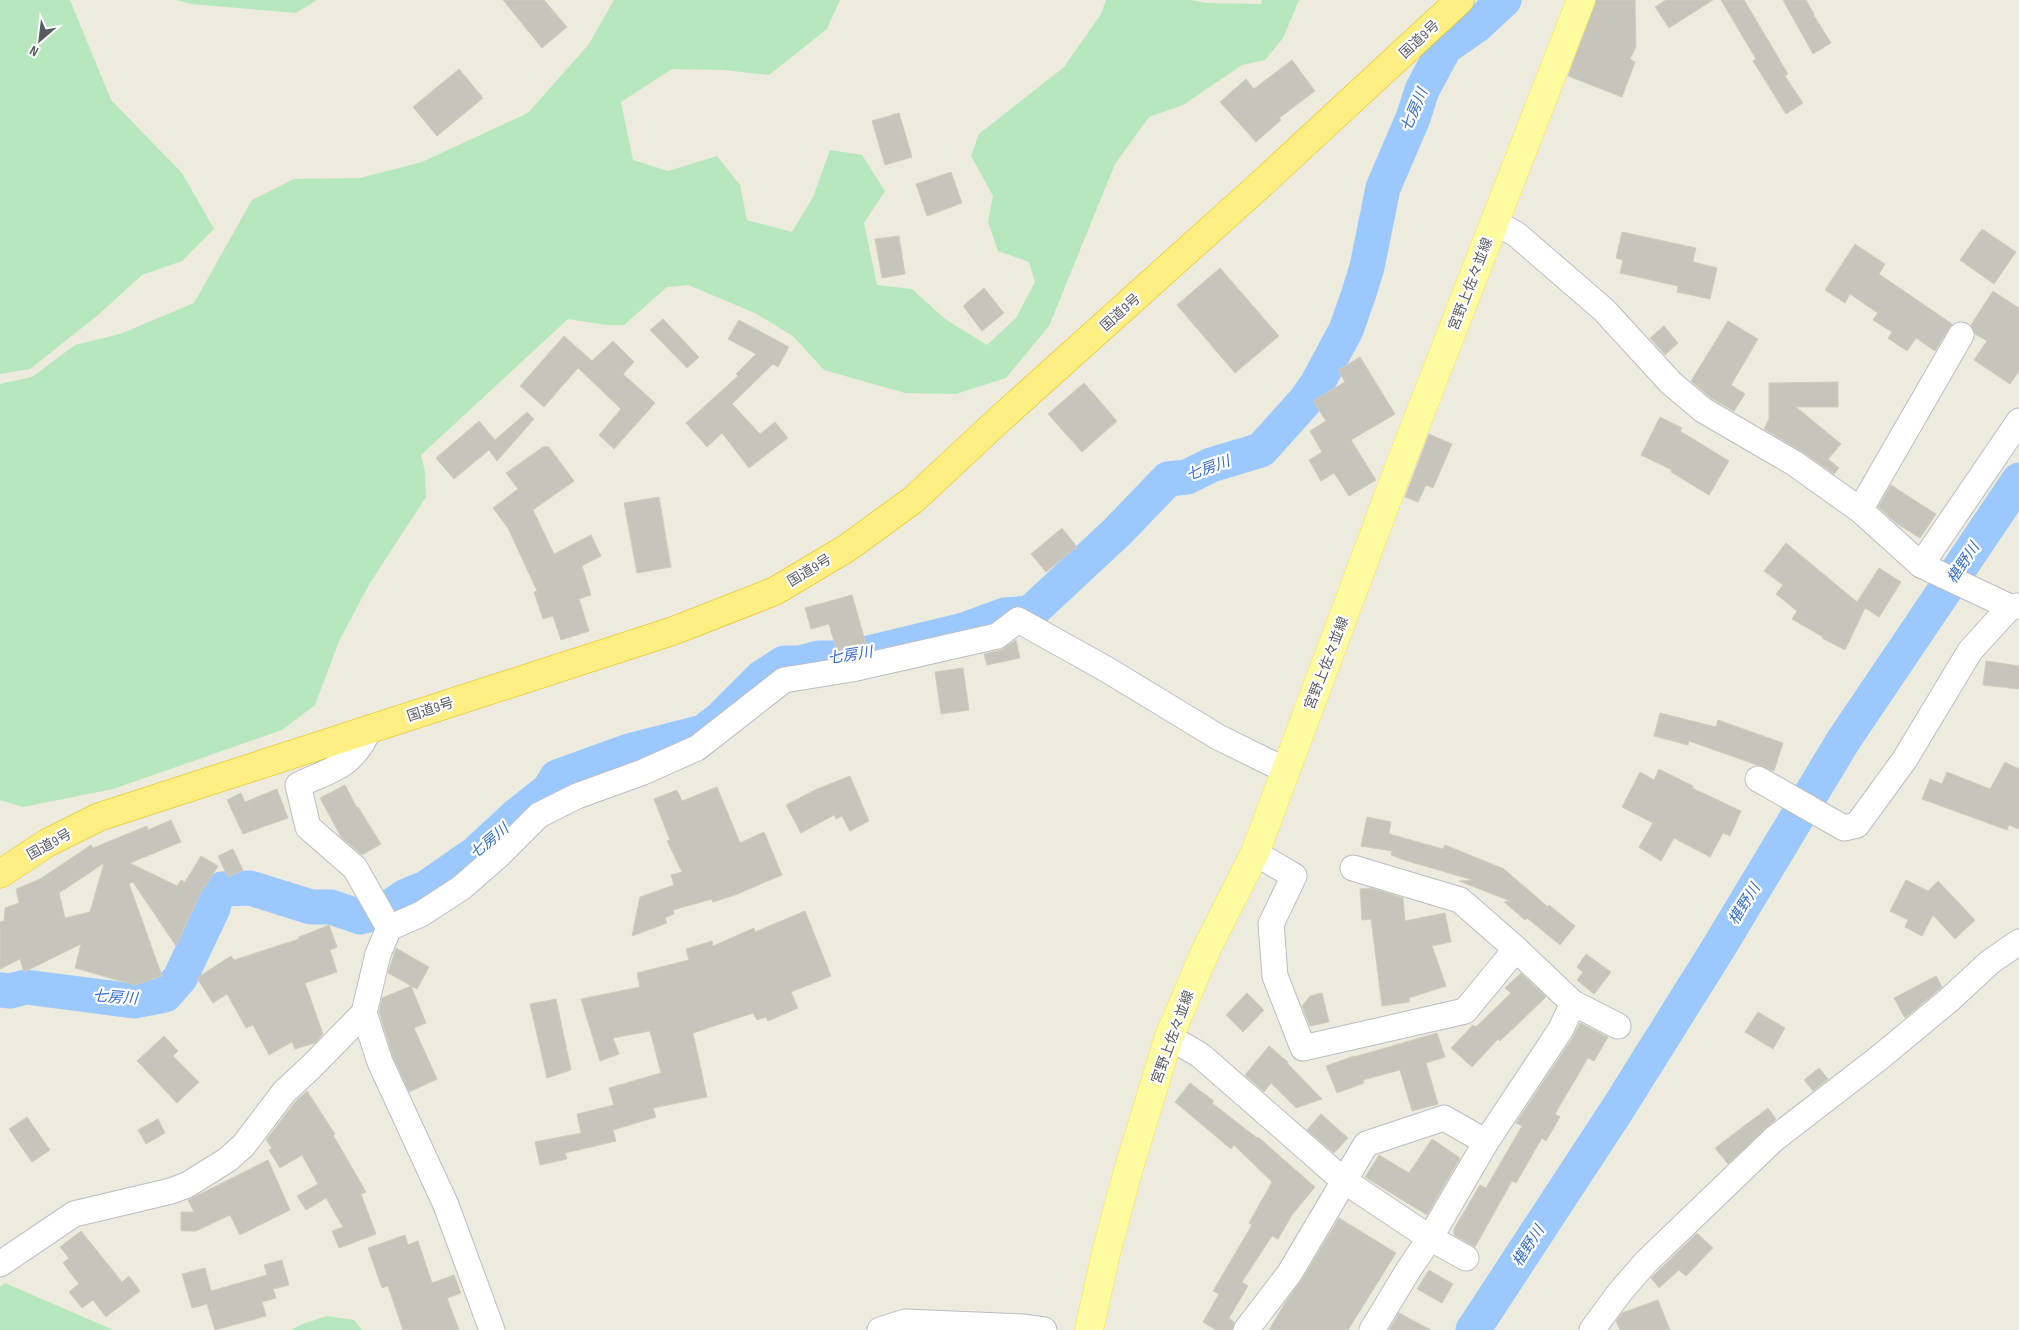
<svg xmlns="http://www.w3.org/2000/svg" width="2019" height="1330" viewBox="0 0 2019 1330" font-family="'Sofia Sans Condensed','Noto Sans JP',sans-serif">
	<rect width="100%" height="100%" fill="#ecebde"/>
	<g fill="#b7e7bd">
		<polygon points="0,0 70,0 111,100 182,173 214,229 182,261 142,275 98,315 30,369 0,374"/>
		<polygon points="177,0 317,0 296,13 191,4"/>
		<polygon points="614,0 840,0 827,29 769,75 724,70 672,69 621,102 633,160 668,171 717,156 740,185 747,220 792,232 813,197 830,150 862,155 885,191 864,223 877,285 912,289 945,319 987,345 1016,318 1035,282 1029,262 998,251 988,222 993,196 971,156 979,134 1064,67 1101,14 1106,0 1191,0 1206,3 1261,4 1262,0 1299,0 1283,38 1265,60 1242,65 1183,105 1149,117 1115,164 1049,326 1006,378 956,394 905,393 824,370 793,336 755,313 688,285 667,287 624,325 606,325 568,319 421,455 425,472 426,497 370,583 339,641 315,705 282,730 113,789 23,807 0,800 0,384 32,377 75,345 120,334 194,303 252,200 294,179 360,178 422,162 528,113 589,44"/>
		<polygon points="5,1283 111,1329 112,1330 0,1330 0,1287"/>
		<polygon points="327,1316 354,1320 362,1330 291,1330 300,1325"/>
	</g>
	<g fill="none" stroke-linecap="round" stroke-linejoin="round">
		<g stroke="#9bc8ff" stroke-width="35">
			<polyline points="0,990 10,991 26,987 134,1001 165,995 180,978 213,908 216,897 222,889 250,888 311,907 331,907 360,917 384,911 406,896 426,888 475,854 516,816 549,790 557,777 629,751 703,732 719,720 761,678 784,663 800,663 819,658 848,658 964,630 1005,615 1030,613 1117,532 1168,479 1187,477 1211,465 1261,450 1305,401 1317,384 1346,330 1358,296 1367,267 1383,188 1413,118 1422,90 1445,47 1477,25 1504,0"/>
			<polyline points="1473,1330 1617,1110 1719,947 1843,741 2019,480"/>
		</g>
	</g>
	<g fill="#c7c5bb" stroke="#d1cdbc" fill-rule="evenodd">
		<polygon points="503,0 544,0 567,27 542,48"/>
		<polygon points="1596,0 1635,0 1636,47 1630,59 1635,62 1622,97 1568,76"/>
		<polygon points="1666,0 1713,0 1669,28 1655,7"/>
		<polygon points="1721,0 1744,0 1788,74 1785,76 1803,103 1786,114 1753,61 1756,59"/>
		<polygon points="1783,0 1806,0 1814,14 1813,14 1831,43 1813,54"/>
		<polygon points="1292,60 1315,91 1279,118 1281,120 1256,142 1220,102 1246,79 1254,89"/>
		<polygon points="459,69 483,98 437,136 413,107"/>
		<polygon points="899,113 912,157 885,165 872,121"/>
		<polygon points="951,172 962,203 927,216 916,184"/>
		<polygon points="1982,229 2016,252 1994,284 1960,260"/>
		<polygon points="1622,232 1696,248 1693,262 1717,268 1710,299 1677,292 1678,286 1620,273 1623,260 1616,258"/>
		<polygon points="899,236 905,274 882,278 875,239"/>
		<polygon points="1855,244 1885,264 1879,274 1952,324 1935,351 1916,338 1907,351 1888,338 1892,332 1873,320 1878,313 1850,294 1845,303 1825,290"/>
		<polygon points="1220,268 1279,336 1235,373 1177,305"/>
		<polygon points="984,288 1004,313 982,331 963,306"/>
		<polygon points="1993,291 2019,308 2019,371 2010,384 1974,360 1987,341 1975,334 1971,325"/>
		<polygon points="663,319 699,357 687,368 650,330"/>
		<polygon points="739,320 789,347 778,367 773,364 732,404 760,434 775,422 788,438 749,468 722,433 707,447 686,423 738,376 736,374 756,354 728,339"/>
		<polygon points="1728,321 1758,339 1731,385 1745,394 1734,411 1711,398 1691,381"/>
		<polygon points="1664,326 1678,343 1665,355 1650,338"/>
		<polygon points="564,336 592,361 613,341 634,362 623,374 655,403 614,449 599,435 621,409 578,368 544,407 520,386"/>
		<polygon points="1360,357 1395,414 1351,440 1376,480 1349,496 1334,473 1321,481 1309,460 1322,452 1310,431 1326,421 1313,401 1345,382 1338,370"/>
		<polygon points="1838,382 1838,407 1796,407 1841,444 1828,459 1839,468 1834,474 1801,451 1764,429 1769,419 1769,383"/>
		<polygon points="1084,383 1117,421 1082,452 1048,414"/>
		<polygon points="527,412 534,419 497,461 489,450 454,479 436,458 479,421 495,440"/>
		<polygon points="1660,417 1682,428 1680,431 1729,461 1709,495 1671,472 1672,470 1641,455"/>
		<polygon points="1429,434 1452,444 1433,488 1426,485 1418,502 1405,497"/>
		<polygon points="543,447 549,447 574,481 533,510 554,554 591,535 601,556 582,566 591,595 579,599 589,631 561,640 553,616 543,619 534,592 537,591 508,528 493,508 518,489 506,473"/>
		<polygon points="1891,485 1936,514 1920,538 1896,523 1878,507"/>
		<polygon points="659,497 671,567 637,573 624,503"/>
		<polygon points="1062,528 1077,547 1046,572 1031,554"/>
		<polygon points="1786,543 1857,602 1879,568 1901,582 1879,617 1864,607 1865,608 1845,650 1822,638 1823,637 1792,619 1797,611 1776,594 1783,585 1764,571"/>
		<polygon points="852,595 866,644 837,652 829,624 811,629 805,608"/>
		<polygon points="1016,640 1020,658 987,665 984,654 1001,650"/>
		<polygon points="1986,661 2019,666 2019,689 1983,685"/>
		<polygon points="963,668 969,710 941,714 935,672"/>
		<polygon points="1660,713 1716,727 1718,720 1783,743 1774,771 1689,741 1688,745 1654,736"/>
		<polygon points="2005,762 2019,769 2019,829 2009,825 2007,830 1922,799 1930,779 1942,784 1947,772 1990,789"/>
		<polygon points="1659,769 1693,786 1692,788 1741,811 1730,836 1723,833 1710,857 1674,838 1661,861 1639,847 1653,823 1622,807 1640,772 1654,780"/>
		<polygon points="850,776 869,821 850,831 842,816 836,819 834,815 801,833 786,805 817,789"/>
		<polygon points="345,785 357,808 358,807 381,844 362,855 341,837 320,798"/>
		<polygon points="717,787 740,843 764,832 782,875 735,895 713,902 712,899 673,910 674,914 665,918 667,923 632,936 640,897 674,885 671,875 682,872 667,841 670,840 654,799 677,790 682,801"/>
		<polygon points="277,789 288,818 243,834 227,800 241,793 245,802"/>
		<polygon points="1367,817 1391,822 1389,834 1443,849 1445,845 1504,869 1548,907 1549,905 1575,926 1560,945 1527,918 1525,920 1504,902 1510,901 1459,881 1473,880 1404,860 1391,855 1392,851 1361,846"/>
		<path d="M 171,820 L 181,842 L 130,863 L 177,886 L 181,880 L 185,882 L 201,856 L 218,866 L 205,887 L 204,886 L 176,946 L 133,882 L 129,884 L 162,976 L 135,985 L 75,968 L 81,944 L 24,972 L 20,959 L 0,969 L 0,922 L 4,921 L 5,908 L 19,903 L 16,889 L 40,879 L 91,845 L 93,848 L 147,826 L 148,830 ZM 104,863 L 90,912 L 65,918 L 59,893 Z"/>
		<polygon points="233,849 243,870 228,877 218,856"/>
		<polygon points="1906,880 1928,891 1938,881 1975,920 1955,939 1933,915 1922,936 1905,927 1908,920 1890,911"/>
		<polygon points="1371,888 1403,898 1405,921 1445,913 1451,942 1432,946 1446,986 1409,998 1409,1002 1382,1006 1371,919 1362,920 1360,889"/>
		<polygon points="805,911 831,976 791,992 798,1008 768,1021 766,1017 757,1020 753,1013 693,1033 707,1097 653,1108 656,1117 613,1130 616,1141 565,1153 567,1159 540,1165 535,1142 581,1133 577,1114 614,1105 609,1088 661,1073 650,1031 613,1038 619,1054 600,1061 581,999 640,987 637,973 689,960 686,949 712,941 713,946 754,928 755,932"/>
		<polygon points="329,925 337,947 330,950 337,972 305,983 323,1034 315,1043 295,1049 292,1042 269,1055 253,1025 246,1028 227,994 213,1003 197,978 231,956 234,960 299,939 299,937"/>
		<polygon points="396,948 429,967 417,989 388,973"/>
		<polygon points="1586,954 1611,972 1594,994 1577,980 1583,972 1577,967"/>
		<polygon points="1521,973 1546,997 1500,1041 1498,1039 1472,1067 1451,1048 1473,1025 1476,1027 1511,993 1505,988"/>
		<polygon points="1936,976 1942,987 1905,1018 1894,998"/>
		<polygon points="411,986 426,1023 414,1028 437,1079 409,1092 393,1057 379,1012 382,998"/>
		<polygon points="1247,993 1264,1010 1243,1032 1226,1015"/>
		<polygon points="1322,993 1329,1022 1310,1026 1302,1006 1310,996"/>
		<polygon points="556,999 571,1070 547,1078 530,1004"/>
		<polygon points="1758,1012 1785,1028 1773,1049 1745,1032"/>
		<polygon points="1580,1023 1608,1037 1594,1061 1588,1058 1555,1114 1560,1117 1546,1141 1542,1138 1516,1183 1512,1181 1475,1247 1454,1235 1454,1229 1480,1185 1486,1188 1522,1126 1516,1123 1573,1037"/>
		<polygon points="1437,1033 1445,1057 1426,1063 1438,1104 1412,1111 1400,1070 1363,1080 1364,1083 1337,1093 1326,1066 1354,1056 1354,1057"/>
		<polygon points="164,1036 178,1051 173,1056 199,1082 177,1103 137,1061"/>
		<polygon points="1269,1046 1288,1062 1287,1063 1322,1099 1296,1108 1271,1083 1264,1092 1245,1075"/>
		<polygon points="1819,1068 1828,1079 1813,1091 1804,1080"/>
		<polygon points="1190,1083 1214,1101 1212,1103 1257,1138 1258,1137 1315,1187 1292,1215 1278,1239 1272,1236 1242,1282 1248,1286 1229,1318 1234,1322 1232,1330 1216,1330 1203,1322 1219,1294 1213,1291 1252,1225 1249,1223 1272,1182 1234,1145 1231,1149 1175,1102"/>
		<polygon points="307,1091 335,1134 333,1135 366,1192 361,1194 376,1234 339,1248 332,1231 343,1227 326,1198 306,1210 297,1196 318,1184 302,1155 280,1168 269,1150 272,1148 266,1140 295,1102"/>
		<polygon points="1768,1108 1776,1119 1728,1164 1715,1148"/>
		<polygon points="1321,1114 1348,1138 1334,1153 1307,1130"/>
		<polygon points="27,1117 50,1150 32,1162 9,1129"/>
		<polygon points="158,1119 165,1133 146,1144 138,1130"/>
		<polygon points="1432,1139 1460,1158 1427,1215 1365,1177 1379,1155 1409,1173"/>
		<polygon points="268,1160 290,1210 240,1235 230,1215 196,1231 181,1231 181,1212 194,1212 188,1200"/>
		<polygon points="1339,1218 1396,1253 1348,1330 1269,1330 1285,1303 1301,1281"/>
		<polygon points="81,1231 122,1282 129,1276 140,1291 106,1317 93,1300 82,1308 69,1292 79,1284 63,1263 69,1258 60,1247"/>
		<polygon points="1697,1233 1713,1248 1686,1276 1679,1270 1659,1288 1651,1278"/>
		<polygon points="405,1235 408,1245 418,1241 432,1283 454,1275 461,1293 447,1298 459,1330 403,1330 388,1286 382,1288 368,1248"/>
		<polygon points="282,1260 289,1285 273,1289 276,1298 262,1302 266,1316 215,1330 207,1304 192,1308 182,1274 205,1268 211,1291 267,1275 264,1265"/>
		<polygon points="1429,1270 1453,1284 1442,1303 1417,1289"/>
		<polygon points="1658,1300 1670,1330 1620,1330 1616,1321 1622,1313"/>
		<polygon points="1399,1313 1431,1330 1389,1330"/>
	</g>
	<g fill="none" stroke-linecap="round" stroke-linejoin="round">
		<g stroke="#bbbdc4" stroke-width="27">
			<g id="minor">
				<polyline points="1494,222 1516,234 1604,310 1671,383 1703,410 1794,463 1860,510 1921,565 2010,607 2019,606"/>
				<polyline points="1860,510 1961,335"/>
				<polyline points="1921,565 2019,421"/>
				<path d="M 370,728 C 352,767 335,768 298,785 L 308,827 L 355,868 L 389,928"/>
				<polyline points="1758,779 1844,828 1857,825 1905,759 1970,651 2010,607"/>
				<polyline points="1255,853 1294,876 1271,924 1275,976 1303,1048 1465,1011 1516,949 1573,1003 1618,1026"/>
				<polyline points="1353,868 1460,900 1516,949"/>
				<polyline points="1169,1037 1200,1055 1343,1180 1430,1238 1466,1258"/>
				<polyline points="0,1264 74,1214 171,1191 187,1185 227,1160 243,1146 284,1092 311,1067 364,1013"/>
				<polyline points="492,1330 446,1205 380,1062 364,1013 378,954 389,928 421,914 461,888 500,854 539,815 577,796 643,772 697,748 784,680 852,669 997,636 1018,620 1106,669 1218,737 1285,770"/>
				<polyline points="880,1330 905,1322 1022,1327 1044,1330"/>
				<polyline points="1246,1330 1289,1274 1366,1144 1444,1118 1486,1142"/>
				<polyline points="1372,1330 1409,1269 1430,1238 1486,1142 1561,1029 1573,1003"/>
				<polyline points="1592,1330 1620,1292 1646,1262 1774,1139 1879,1058 1949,1000 1990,962 2019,942"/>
			</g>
		</g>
		<g stroke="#fee045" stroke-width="29">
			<polyline id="major" points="1089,1330 1106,1253 1128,1171 1169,1037 1206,950 1255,853 1400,465 1581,0"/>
		</g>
		<g stroke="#eabd00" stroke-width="29">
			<polyline id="highway" points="0,874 47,843 99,817 673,631 775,591 847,548 913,500 1001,418 1259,186 1460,0"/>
		</g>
		<use href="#minor" stroke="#fff" stroke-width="25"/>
		<use href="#major" stroke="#fffba0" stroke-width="28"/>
		<use href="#highway" stroke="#ffee82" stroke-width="28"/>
	</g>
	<g text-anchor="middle" stroke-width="4.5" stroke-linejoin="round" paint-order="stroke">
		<g font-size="14" fill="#575a61" stroke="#fff">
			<text transform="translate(1419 39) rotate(-43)" y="5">国道9号</text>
			<text transform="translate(1470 284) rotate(-69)" y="5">宮野上佐々並線</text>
			<text transform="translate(1120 312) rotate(-42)" y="5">国道9号</text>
			<text transform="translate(809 570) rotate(-31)" y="5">国道9号</text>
			<text transform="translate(1326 663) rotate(-69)" y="5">宮野上佐々並線</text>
			<text transform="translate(430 709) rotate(-18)" y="5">国道9号</text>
			<text transform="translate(49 844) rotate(-29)" y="5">国道9号</text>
			<text transform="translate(1172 1037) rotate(-70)" y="5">宮野上佐々並線</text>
		</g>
		<g font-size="15" font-style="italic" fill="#346ccc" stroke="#fff">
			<text transform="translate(1414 110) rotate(-67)" y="5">七房川</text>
			<text transform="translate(1208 468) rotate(-20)" y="5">七房川</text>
			<text transform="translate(1963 563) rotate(-56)" y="5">椹野川</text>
			<text transform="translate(850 655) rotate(-9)" y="5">七房川</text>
			<text transform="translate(489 841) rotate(-40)" y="5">七房川</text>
			<text transform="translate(1744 904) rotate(-58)" y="5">椹野川</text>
			<text transform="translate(115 997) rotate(4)" y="5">七房川</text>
			<text transform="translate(1528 1246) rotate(-57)" y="5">椹野川</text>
		</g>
	</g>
	<g transform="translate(40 40) rotate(208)" stroke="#ffffff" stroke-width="4" paint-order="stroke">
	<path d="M0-4L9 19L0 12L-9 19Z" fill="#575a61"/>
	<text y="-8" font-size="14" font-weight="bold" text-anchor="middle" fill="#575a61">N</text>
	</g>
</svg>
